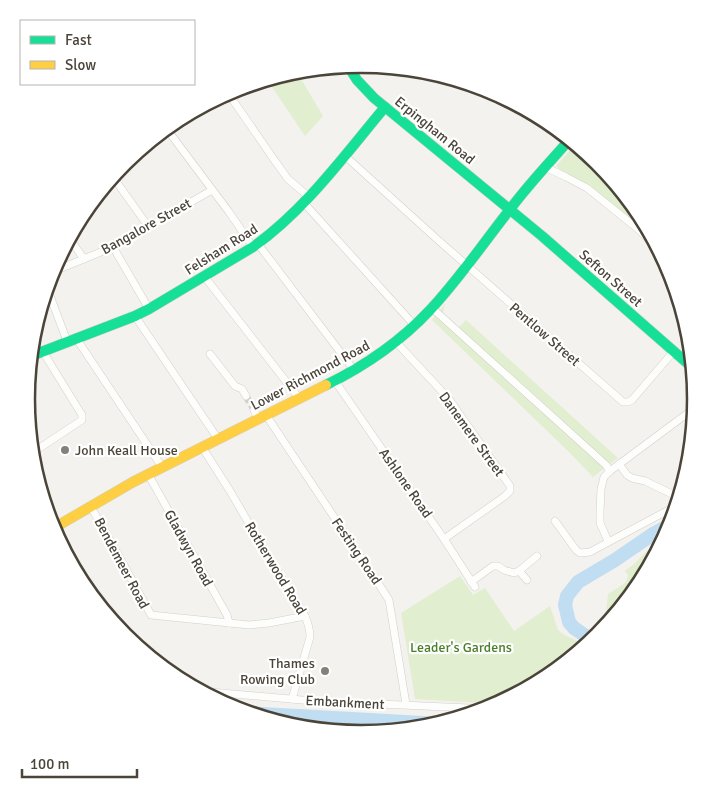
<svg xmlns="http://www.w3.org/2000/svg" width="723" height="799" viewBox="0 0 723 799" font-family="Signika,sans-serif">
	<rect width="100%" height="100%" fill="#f4f2ee"/>
	<g fill="#e1eecf">
		<polygon points="297,72 323,116 305,136 270,84 268,82 237,92 235,89 270,78 275,79"/>
		<polygon points="576,144 599,163 640,213 656,242 585,183 562,171 556,166"/>
		<polygon points="445,304 443,313 459,327 466,320 618,458 593,477 570,453 432,320"/>
		<polygon points="667,536 640,586 615,616 606,615 608,594 625,583 627,580 628,575 625,571 634,564 646,552"/>
		<polygon points="460,576 473,595 485,588 514,631 550,606 558,630 563,634 587,646 548,678 500,704 415,699 401,613"/>
	</g>
	<polygon fill="#c0ddf1" points="226,705 459,718 427,728 361,735 296,728 233,709"/>
	<g fill="none" stroke-linecap="round" stroke-linejoin="round">
		<polyline stroke="#c0ddf1" stroke-width="14" points="593,641 574,628 569,622 565,605 567,596 578,582 615,560 653,534 672,524"/>
		<polyline stroke="#d2cfca" stroke-width="7" stroke-dasharray="7 3.5" stroke-linecap="butt" points="246,396 254,410"/>
		<g stroke="#d2d0cb" stroke-width="8">
			<g id="street">
				<polyline points="228,93 275,161 288,179 309,197"/>
				<polyline points="166,128 229,212 253,247"/>
				<polyline points="344,155 438,240 623,402 628,402 632,400 674,351"/>
				<polyline points="545,167 566,177 587,188 638,229 661,252"/>
				<polyline points="113,177 148,226"/>
				<polyline points="304,203 415,326"/>
				<polyline points="69,238 84,259"/>
				<polyline points="258,244 354,370"/>
				<polyline points="113,247 149,309"/>
				<polyline points="52,272 113,247 212,190"/>
				<polyline points="204,276 299,398"/>
				<polyline points="47,288 67,341"/>
				<polyline points="432,308 606,465 610,471"/>
				<polyline points="135,316 218,439"/>
				<polyline points="77,338 80,344 162,467"/>
				<polyline points="396,342 449,399 510,486 510,491 505,496 444,539"/>
				<polyline points="210,354 235,386 242,389 246,396"/>
				<polyline points="335,381 444,539 475,587"/>
				<polyline points="254,410 258,419"/>
				<polyline points="266,415 378,583 389,600 406,704"/>
				<path d="M 202,447 L 230,491 L 262,546 L 305,616 C 308,623 310,629 310,637 L 292,699"/>
				<polyline points="32,453 82,420 82,415 48,360 43,351"/>
				<polyline points="619,464 627,475 632,478 645,481 676,496 679,501"/>
				<polyline points="148,474 227,615 229,623"/>
				<polyline points="90,506 103,527 151,615 249,625 269,623 305,616"/>
				<polyline points="555,521 576,550 580,553 590,552 678,505"/>
				<polyline points="608,541 600,523 600,512 601,489 604,477 610,471 696,407"/>
				<polyline points="519,571 527,580"/>
				<polyline points="471,582 493,566 498,566 504,570 514,573 519,571 537,556"/>
				<polyline points="199,691 313,701 491,709"/>
			</g>
		</g>
		<g stroke="#d3cfc5" stroke-width="11">
			<g id="fast">
				<polyline points="348,66 357,80 374,98 542,236 694,369"/>
				<path d="M 31,356 L 135,316 L 149,309 L 253,247 C 305,210 344,156 385,107"/>
				<path d="M 326,385 C 365,366 401,341 430,310 C 460,278 484,242 511,208 C 529,184 550,162 570,139"/>
			</g>
		</g>
		<g stroke="#d3cfc5" stroke-width="11">
			<polyline id="slow" points="52,529 133,482 326,385"/>
		</g>
		<use href="#street" stroke="#fdfdfc" stroke-width="7"/>
		<use href="#fast" stroke="#16e098" stroke-width="10"/>
		<use href="#slow" stroke="#ffcf43" stroke-width="10"/>
	</g>
	<g fill="#868178" stroke="#fff" stroke-width="2">
		<circle cx="65" cy="450" r="5"/>
		<circle cx="325" cy="671" r="5"/>
	</g>
	<g text-anchor="middle" stroke-width="4.5" stroke-linejoin="round" paint-order="stroke">
		<g font-size="14" fill="#4b4439" stroke="#fff">
			<text transform="translate(435 130) rotate(39)" y="5">Erpingham Road</text>
			<text transform="translate(146 226) rotate(-29)" y="5">Bangalore Street</text>
			<text transform="translate(221 249) rotate(-32)" y="5">Felsham Road</text>
			<text transform="translate(611 278) rotate(41)" y="5">Sefton Street</text>
			<text transform="translate(545 334) rotate(41)" y="5">Pentlow Street</text>
			<text transform="translate(310 375) rotate(-28)" y="5">Lower Richmond Road</text>
			<text transform="translate(472 434) rotate(54)" y="5">Danemere Street</text>
			<text transform="translate(406 483) rotate(55)" y="5">Ashlone Road</text>
			<text transform="translate(189 548) rotate(61)" y="5">Gladwyn Road</text>
			<text transform="translate(357 551) rotate(56)" y="5">Festing Road</text>
			<text transform="translate(122 563) rotate(62)" y="5">Bendemeer Road</text>
			<text transform="translate(276 568) rotate(59)" y="5">Rotherwood Road</text>
			<text transform="translate(345 702) rotate(3)" y="5">Embankment</text>
		</g>
		<g font-size="14" fill="#4b4439" stroke="#fff" text-anchor="start">
			<text x="75" y="455">John Keall House</text>
			<text x="315" y="668" text-anchor="end">Thames<tspan x="315" dy="16">Rowing Club</tspan></text>
		</g>
		<g font-size="14" fill="#4a7f2a" stroke="#fff">
			<text x="461" y="652">Leader's Gardens</text>
		</g>
	</g>
	<path d="M0 0H723V799H0ZM35 399a326 326 0 1 1 652 0a326 326 0 1 1-652 0Z" fill="#fff" fill-rule="evenodd"/>
	<path fill="none" stroke="#4b4439" stroke-width="2.5" d="M35 399a326 326 0 1 1 652 0a326 326 0 1 1-652 0Z"/>
	<rect x="20" y="20" width="175" height="65" fill="#ffffff" stroke="#b7b4b0"/>
	<rect x="30" y="36" width="25" height="8" fill="#16e098" stroke="#b7b4b0"/>
	<text x="65" y="45" font-size="15" fill="#4b4439">Fast</text>
	<rect x="30" y="61" width="25" height="8" fill="#ffcf43" stroke="#b7b4b0"/>
	<text x="65" y="70" font-size="15" fill="#4b4439">Slow</text>
	<path d="M22 769v8h115v-8" fill="none" stroke="#4b4439" stroke-width="2.5"/>
	<text x="30" y="769" font-size="15" fill="#4b4439" stroke="#ffffff" stroke-width="4" paint-order="stroke">100 m</text>
</svg>
